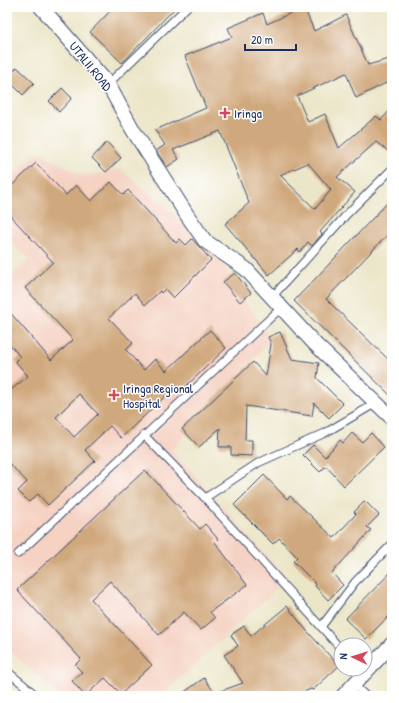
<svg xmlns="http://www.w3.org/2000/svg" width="399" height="703" viewBox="0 0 399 703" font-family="'Patrick Hand',sans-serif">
	<rect width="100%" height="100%" fill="#fff"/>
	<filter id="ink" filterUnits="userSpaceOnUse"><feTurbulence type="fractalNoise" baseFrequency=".025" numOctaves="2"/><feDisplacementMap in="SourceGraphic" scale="8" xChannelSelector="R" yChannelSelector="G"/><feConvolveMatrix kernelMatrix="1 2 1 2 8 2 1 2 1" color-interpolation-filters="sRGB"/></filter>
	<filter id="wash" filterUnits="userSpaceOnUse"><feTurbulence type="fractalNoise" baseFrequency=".012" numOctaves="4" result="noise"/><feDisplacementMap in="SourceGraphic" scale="16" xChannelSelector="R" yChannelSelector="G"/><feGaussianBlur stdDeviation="0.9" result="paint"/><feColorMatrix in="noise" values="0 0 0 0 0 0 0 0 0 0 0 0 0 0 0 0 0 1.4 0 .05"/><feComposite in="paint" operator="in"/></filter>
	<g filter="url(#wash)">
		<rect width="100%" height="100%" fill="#ece6c9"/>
		<polygon fill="#f5d2c2" points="39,152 83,176 120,169 207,242 271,340 172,450 287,579 161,696 61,696 7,648 7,281 30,259 7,238 7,180"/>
		<g id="blocks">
			<g fill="#d0a87d" fill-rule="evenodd">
				<polygon points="114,7 176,7 122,63 90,32"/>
				<path d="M 304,7 L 314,31 L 346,15 L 368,65 L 389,59 L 392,69 L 392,80 L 356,98 L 346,73 L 297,96 L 308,122 L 325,114 L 339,148 L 376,116 L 381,120 L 392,108 L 392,154 L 376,142 L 337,177 L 355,192 L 320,232 L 322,234 L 312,246 L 308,242 L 300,252 L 298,249 L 269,275 L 225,224 L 249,203 L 220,131 L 173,150 L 179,159 L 167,167 L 156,151 L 165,145 L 155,130 L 206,108 L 185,56 L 232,37 L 228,28 L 263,13 L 267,24 ZM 308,163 L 331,190 L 315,209 L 280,175 Z"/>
				<polygon points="17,67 34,83 23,95 7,79"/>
				<polygon points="62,88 72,98 59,112 49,101"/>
				<polygon points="107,142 121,158 106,172 92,158"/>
				<path d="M 36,163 L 66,195 L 76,185 L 91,201 L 111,182 L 123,195 L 128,190 L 176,243 L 180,239 L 186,245 L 192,239 L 211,260 L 173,298 L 165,289 L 161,293 L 160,291 L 145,305 L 135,293 L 109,318 L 133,343 L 126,350 L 144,370 L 155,359 L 166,371 L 210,330 L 226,348 L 181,391 L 176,386 L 121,438 L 110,426 L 85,450 L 95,461 L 48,505 L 38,494 L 29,502 L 18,491 L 27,482 L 7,461 L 7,393 L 28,376 L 15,361 L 20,357 L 7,341 L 7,309 L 51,360 L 73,340 L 25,288 L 53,262 L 7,212 L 7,190 ZM 79,394 L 98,414 L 74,437 L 56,417 Z"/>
				<polygon points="392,198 392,230 326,299 392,363 392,397 294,301"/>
				<polygon points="235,273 251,293 240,302 223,282"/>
				<polygon points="280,332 292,359 319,363 317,378 343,404 329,418 314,403 312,416 246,406 245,440 252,440 252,456 231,455 231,447 219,447 220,428 199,447 182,429 253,362 266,376 271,344 268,337"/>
				<polygon points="352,433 362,442 371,433 384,447 344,486 326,466 320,472 303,455 313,445 325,457 340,440 343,443"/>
				<polygon points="145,470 200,529 205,524 218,539 215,542 247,585 210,612 215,618 201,630 184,612 159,635 110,581 91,599 152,665 121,694 105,678 85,696 72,681 82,672 75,665 81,659 17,590"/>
				<polygon points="264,475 287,499 290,496 334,538 356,514 354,512 365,501 379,515 367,527 371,530 332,573 343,585 328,600 315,586 316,584 293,561 297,557 279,538 273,544 234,505"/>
				<polygon points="392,571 392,613 366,639 345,619"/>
				<polygon points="287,606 307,631 339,666 313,690 311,689 293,696 179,696 204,678 215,693 243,683 224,655 238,646 231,635 244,626 251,636"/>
			</g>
		</g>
	</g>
	<g filter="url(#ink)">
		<use href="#blocks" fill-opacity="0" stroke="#3a4a6e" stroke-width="1"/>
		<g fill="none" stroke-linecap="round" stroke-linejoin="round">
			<g stroke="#3a4a6e" stroke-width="9">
				<g id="lane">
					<polyline points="108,84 187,7"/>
					<polyline points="273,296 348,213 392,169"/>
					<polyline points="144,435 205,498 341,649"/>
					<polyline points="205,498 258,463 325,433 376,403"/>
					<polyline points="18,554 282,307"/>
					<polyline points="321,627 355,582 392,544"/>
					<polyline points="7,671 37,696"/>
					<polyline points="353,684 366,696"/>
				</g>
			</g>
			<g stroke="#3a4a6e" stroke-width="16">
				<g id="street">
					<polyline points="41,7 108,84 133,130 187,215 205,241 246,269 315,344 392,418"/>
					<polyline points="343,696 392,644"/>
				</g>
			</g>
			<use href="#lane" stroke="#fff" stroke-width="7"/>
			<use href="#street" stroke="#fff" stroke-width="14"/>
		</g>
	</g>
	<g fill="#d1495b" stroke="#fff" stroke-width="1.5">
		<path d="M223 107h4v4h4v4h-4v4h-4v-4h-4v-4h4z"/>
		<path d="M112 389h4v4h4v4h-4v4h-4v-4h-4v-4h4z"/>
	</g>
	<g text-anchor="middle" stroke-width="3" stroke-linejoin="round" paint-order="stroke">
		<g font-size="13" fill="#1b2f5e" stroke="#fff">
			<text transform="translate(91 66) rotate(51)" y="5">UTALII ROAD</text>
		</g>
		<g font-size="13" fill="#1b2f5e" stroke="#fff" text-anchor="start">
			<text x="234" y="118">Iringa</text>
			<text x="123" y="393">Iringa Regional<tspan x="123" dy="15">Hospital</tspan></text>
		</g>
	</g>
	<rect width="399" height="703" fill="none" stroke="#fff" stroke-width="24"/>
	<g transform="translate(353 657) rotate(274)"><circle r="19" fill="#ffffff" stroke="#a4acbf"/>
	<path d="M0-3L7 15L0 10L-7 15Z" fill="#d1495b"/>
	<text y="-6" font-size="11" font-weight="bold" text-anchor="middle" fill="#1b2f5e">N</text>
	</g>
	<path d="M245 44v6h51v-6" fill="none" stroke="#1b2f5e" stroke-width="2"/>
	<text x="251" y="44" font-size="12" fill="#1b2f5e" stroke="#ffffff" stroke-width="3" paint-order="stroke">20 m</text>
</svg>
